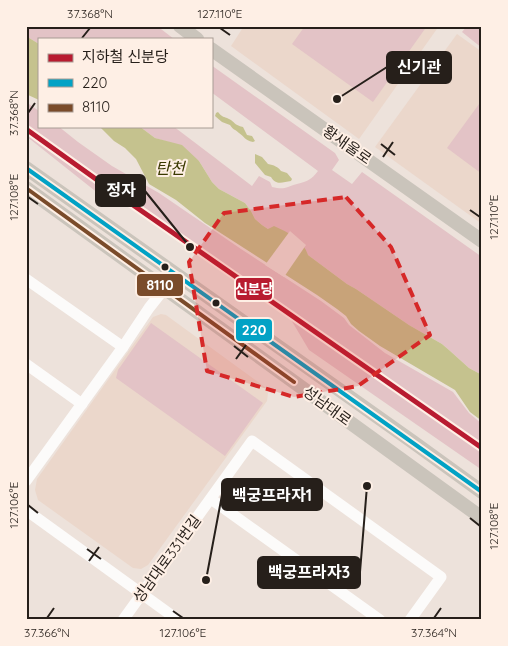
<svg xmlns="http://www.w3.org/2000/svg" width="508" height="646" viewBox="0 0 508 646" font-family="Quicksand,'Noto Sans KR',sans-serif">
	<rect width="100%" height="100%" fill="#ede2db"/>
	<g fill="#ebd7cb">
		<polygon points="244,26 439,26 359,139 231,46"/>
		<polygon points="457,34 482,52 482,224 375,147"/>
		<polygon points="161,314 166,315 265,387 268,393 267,401 148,565 141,569 133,568 38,500 35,490 37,479 153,317"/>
	</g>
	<g fill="#e3c3c6">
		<polygon points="26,26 157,26 174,39 39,39 39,44 26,36"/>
		<polygon points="305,26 427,26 373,102 292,44"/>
		<polygon points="467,26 482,26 482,48 462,32"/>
		<path d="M 211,65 L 335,153 L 339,160 L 332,170 L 352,184 L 362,172 L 482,257 L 482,375 L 469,368 L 449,350 L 442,344 L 409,325 L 356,289 L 347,284 L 308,255 L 262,225 L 255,219 L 251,211 L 245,203 L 219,189 L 212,182 L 199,161 L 168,142 L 155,138 L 139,126 L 173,126 L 252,186 L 259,176 L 270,182 L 272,187 C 285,190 286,187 297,184 C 308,181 311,180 318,171 L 211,92 Z"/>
		<polygon points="482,100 482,174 447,148"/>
		<polygon points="26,102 39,111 39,126 58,126 78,142 112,166 159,193 241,249 321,301 344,318 349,325 385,353 453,392 469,413 482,424 482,470 309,350 290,318 116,195 108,198 99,194 26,136"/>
		<polygon points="151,323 263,403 225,456 116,378 118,370"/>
	</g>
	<g fill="#c5c28e">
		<polygon points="26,36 39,44 39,100 26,94"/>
		<path d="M 218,112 C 223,118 223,116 229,119 C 235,122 234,125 243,127 L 247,135 L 252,136 L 255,141 L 253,142 C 244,140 245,137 239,133 C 235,129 233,130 230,125 L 222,122 L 215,116 L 216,113 Z"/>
		<path d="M 99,126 L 139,126 L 155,138 L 182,145 L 199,161 L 212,182 L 219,189 L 245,203 L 251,211 L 255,219 L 262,225 L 268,229 L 274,226 C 288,232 304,241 308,255 L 347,284 L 356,289 L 409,325 L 442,344 L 449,350 L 469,368 L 482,375 L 482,421 L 470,412 L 455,390 L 380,346 L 359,331 L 351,324 L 346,316 L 337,309 L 317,295 L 205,223 L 176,200 L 149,184 L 136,159 L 125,148 L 114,141 Z"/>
		<path d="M 255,154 L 262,157 L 268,164 C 274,165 278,167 281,171 L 287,173 L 292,179 L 291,181 C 283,182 276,186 271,177 L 265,175 L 255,163 Z"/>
	</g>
	<polygon fill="#ede2db" points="290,231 306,245 284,277 265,265"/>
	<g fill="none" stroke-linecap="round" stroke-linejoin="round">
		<g stroke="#fcfbfa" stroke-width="11">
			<polyline points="26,279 123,347"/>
			<polyline points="26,364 82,404"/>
			<polyline points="26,481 123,347 149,308 164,289"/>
			<polyline points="211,499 380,620"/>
			<polyline points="26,510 178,620"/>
			<polyline points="123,620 252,441 441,577 410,620"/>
		</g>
		<g stroke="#cac4bb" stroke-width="14">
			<polyline points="180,26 197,39"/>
			<polyline points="211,49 482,241"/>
			<polyline points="26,168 413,442 482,492"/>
			<polyline points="26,188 482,518"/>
		</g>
		<g stroke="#feefe5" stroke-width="8">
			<polyline id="bus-1" points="26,168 482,492"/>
		</g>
		<g stroke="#feefe5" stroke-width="8">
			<polyline id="bus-2" points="26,188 294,382"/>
		</g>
		<use href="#bus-1" stroke="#02a2c5" stroke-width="4"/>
		<use href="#bus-2" stroke="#7a4b2a" stroke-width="4"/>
		<g stroke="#feefe5" stroke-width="9">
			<polyline id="metro-1" points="26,129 100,182 482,448"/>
		</g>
		<use href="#metro-1" stroke="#b81b30" stroke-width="5"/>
	</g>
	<path fill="#d62828" fill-opacity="0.2" stroke="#d62828" stroke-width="4" stroke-dasharray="10 6" stroke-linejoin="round" d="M 346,197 L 391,247 L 430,335 L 358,386 L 294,397 L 207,371 L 189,262 L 224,213 Z"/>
	<path fill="none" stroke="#261f1a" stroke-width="2" d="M 220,28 L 230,35M 82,38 L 90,28M 28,113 L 35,103M 381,144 L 395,155M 383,157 L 393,142M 28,197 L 38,204M 470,210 L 480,217M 234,346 L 248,357M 236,359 L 246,345M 28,505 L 38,513M 470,518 L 480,526M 87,549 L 101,559M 89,561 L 99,547M 173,611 L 183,618M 47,618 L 54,608M 434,618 L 441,608"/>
	<g fill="#261f1a" stroke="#feefe5" stroke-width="2">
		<circle cx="165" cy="267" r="4.5"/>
		<circle cx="216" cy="303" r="4.5"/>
	</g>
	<g text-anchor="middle" stroke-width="4" stroke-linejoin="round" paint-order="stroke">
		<g font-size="15" fill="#261f1a" stroke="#feefe5">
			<text transform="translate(347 145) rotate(35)" y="5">황새울로</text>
			<text transform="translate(327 406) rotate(36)" y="5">성남대로</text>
			<text transform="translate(167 559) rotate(-54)" y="5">성남대로331번길</text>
		</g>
		<g font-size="16" font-style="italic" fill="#3a3900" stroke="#feefe5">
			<text x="170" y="174">탄천</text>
		</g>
	</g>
	<path fill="none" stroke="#261f1a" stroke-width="2" d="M337 99L387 67M190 247L145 191M206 580L222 495M367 486L360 572"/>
	<g fill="#261f1a" stroke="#feefe5" stroke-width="2">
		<circle cx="337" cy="99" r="5"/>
		<circle cx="190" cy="247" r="5"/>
		<circle cx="206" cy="580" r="5"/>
		<circle cx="367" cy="486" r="5"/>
	</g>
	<g fill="#261f1a" stroke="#261f1a" stroke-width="2">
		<rect x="387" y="52" width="64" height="31" rx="5"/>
		<rect x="96" y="175" width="49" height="31" rx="5"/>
		<rect x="222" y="479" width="100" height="31" rx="5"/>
		<rect x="258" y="557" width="102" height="31" rx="5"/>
	</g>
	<g font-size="16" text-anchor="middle" font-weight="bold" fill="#fff">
		<text x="419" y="73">신기관</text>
		<text x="121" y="196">정자</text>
		<text x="272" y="501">백궁프라자1</text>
		<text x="309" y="578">백궁프라자3</text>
	</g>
	<g stroke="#feefe5" stroke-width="2">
		<rect x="136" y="273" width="48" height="24" rx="5" fill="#7a4b2a"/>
		<rect x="235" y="277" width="38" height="24" rx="5" fill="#b81b30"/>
		<rect x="235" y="318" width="38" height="24" rx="5" fill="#02a2c5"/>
	</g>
	<g font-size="14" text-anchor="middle" font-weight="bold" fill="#fff">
		<text x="160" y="290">8110</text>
		<text x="254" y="294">신분당</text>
		<text x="254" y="335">220</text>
	</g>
	<rect width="508" height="646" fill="none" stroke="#feefe5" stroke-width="55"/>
	<rect x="38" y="38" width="175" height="90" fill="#feefe5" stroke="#a89c94"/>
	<rect x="48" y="54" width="25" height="8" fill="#b81b30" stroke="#a89c94"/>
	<text x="82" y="62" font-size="15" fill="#261f1a">지하철 신분당</text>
	<rect x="48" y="79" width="25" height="8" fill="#02a2c5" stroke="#a89c94"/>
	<text x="82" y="88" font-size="15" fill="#261f1a">220</text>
	<rect x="48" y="104" width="25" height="8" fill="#7a4b2a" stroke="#a89c94"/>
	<text x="82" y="112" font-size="15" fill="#261f1a">8110</text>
	<rect x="28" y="28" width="452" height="590" fill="none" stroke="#261f1a" stroke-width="2"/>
	<g font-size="12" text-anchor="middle" fill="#261f1a">
		<text x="90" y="18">37.368°N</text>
		<text x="220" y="18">127.110°E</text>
		<text transform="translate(14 113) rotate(-90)" y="4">37.368°N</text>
		<text transform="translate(14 197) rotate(-90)" y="4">127.108°E</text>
		<text transform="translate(494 217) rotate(-90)" y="4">127.110°E</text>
		<text transform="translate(14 505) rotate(-90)" y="4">127.106°E</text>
		<text transform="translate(494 526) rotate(-90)" y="4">127.108°E</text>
		<text x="47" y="637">37.366°N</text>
		<text x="183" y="637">127.106°E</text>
		<text x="434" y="637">37.364°N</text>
	</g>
</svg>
